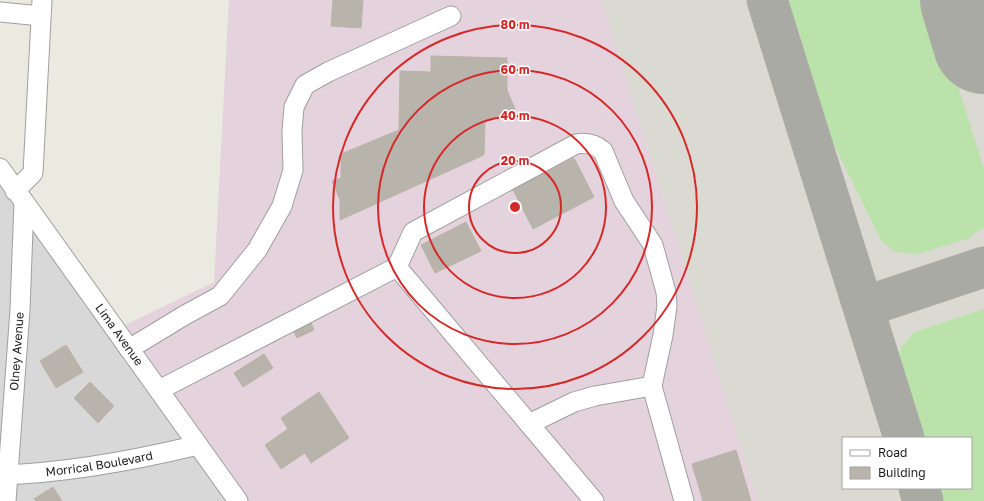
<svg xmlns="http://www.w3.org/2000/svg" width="984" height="501" viewBox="0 0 984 501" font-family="'Golos Text',sans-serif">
	<rect width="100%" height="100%" fill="#ebeae1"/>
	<polygon fill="#d9d8d8" points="0,159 244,501 0,501"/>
	<polygon fill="#e4d3dd" points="229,0 602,0 758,501 238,501 115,330 214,282"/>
	<path fill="#dad9d2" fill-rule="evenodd" d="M 602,0 L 984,0 L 984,501 L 758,501 ZM 843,438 L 971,438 L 971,488 L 843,488 Z"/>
	<g fill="#bae2aa">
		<polygon points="788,0 931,0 984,169 984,227 967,239 918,254 896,252 882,242 832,140"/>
		<polygon points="984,309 984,501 930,501 926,488 971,488 971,438 914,438 900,362 900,349 914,332"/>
	</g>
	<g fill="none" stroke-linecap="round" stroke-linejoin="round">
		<g stroke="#aaaaa5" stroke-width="41">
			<polyline points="767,0 904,438"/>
			<polyline points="864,307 984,267"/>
			<polyline points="919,488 923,501"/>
		</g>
		<polyline stroke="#aaaaa5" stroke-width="102" points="971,0 984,43"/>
	</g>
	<g fill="#b8b3ab" stroke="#bbb4a5">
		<polygon points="333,0 363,0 361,28 331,26"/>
		<polygon points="431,56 507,58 507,90 515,109 485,121 484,155 340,220 340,200 332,181 341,178 341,154 399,130 400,71 431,72"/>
		<polygon points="574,158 594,197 533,229 513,190"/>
		<polygon points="466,222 481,251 435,273 421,245"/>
		<polygon points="308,316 314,330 297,338 293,330"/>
		<polygon points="66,345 83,372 56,388 40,361"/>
		<polygon points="264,354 273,368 243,387 234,373"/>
		<polygon points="90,382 114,406 98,423 74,398"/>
		<polygon points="319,392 349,438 311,463 305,453 281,469 265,445 288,429 281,418"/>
		<polygon points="736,450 751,501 703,501 692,464"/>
		<polygon points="53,487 62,501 36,501 34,499"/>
	</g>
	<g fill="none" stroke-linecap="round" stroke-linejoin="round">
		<g stroke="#9f9f9f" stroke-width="21">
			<g id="minor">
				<polyline points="0,12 41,16"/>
				<path id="s1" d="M 0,168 L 238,501"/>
				<polyline points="15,191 33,173 42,0"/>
				<path d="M 397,267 L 413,232 L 576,144 C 587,142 595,144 603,151 L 624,201 L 653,245 L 666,292 L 667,306 L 663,335 L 652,386 L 684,501"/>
				<polyline points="129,349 185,315 220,296 257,250 282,206 293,170 292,131 294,107 305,85 328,72 451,16"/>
				<polyline points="159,390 397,267 594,501"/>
				<polyline points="529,424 574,402 595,396 652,386"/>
				<path id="s2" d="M 0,475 C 67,473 132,461 198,445"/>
				<path id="s3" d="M 6,501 L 20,310 L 24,202"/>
			</g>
		</g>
		<use href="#minor" stroke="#fff" stroke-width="19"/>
	</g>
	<g fill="none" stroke="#d62828" stroke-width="2">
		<circle cx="515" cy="207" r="46"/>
		<circle cx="515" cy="207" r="91"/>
		<circle cx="515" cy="207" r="137"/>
		<circle cx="515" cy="207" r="182"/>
	</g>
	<g text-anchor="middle" stroke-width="3" stroke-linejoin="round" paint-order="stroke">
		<g font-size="12" fill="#1b1b1b" stroke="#fff">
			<text dy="4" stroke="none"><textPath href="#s1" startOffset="205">Lima Avenue</textPath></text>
			<text dy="4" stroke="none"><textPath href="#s3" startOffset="150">Olney Avenue</textPath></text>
			<text dy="4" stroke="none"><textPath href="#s2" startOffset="100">Morrical Boulevard</textPath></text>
		</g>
	</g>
	<circle cx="515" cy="207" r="6" fill="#d62828" stroke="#fff" stroke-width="2"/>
	<g font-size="12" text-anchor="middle" font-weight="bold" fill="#d62828" stroke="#fff" stroke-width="3" stroke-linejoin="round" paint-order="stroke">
		<text x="515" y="29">80 m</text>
		<text x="515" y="74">60 m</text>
		<text x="515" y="120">40 m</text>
		<text x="515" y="165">20 m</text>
	</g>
	<rect x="842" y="437" width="130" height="52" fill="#ffffff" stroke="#a4a4a4"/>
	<rect x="850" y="450" width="20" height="6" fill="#ffffff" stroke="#a4a4a4"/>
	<text x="878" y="457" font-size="12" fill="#1b1b1b">Road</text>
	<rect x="850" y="467" width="20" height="12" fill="#b8b3ab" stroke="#a4a4a4"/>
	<text x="878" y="477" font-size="12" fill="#1b1b1b">Building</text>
</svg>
